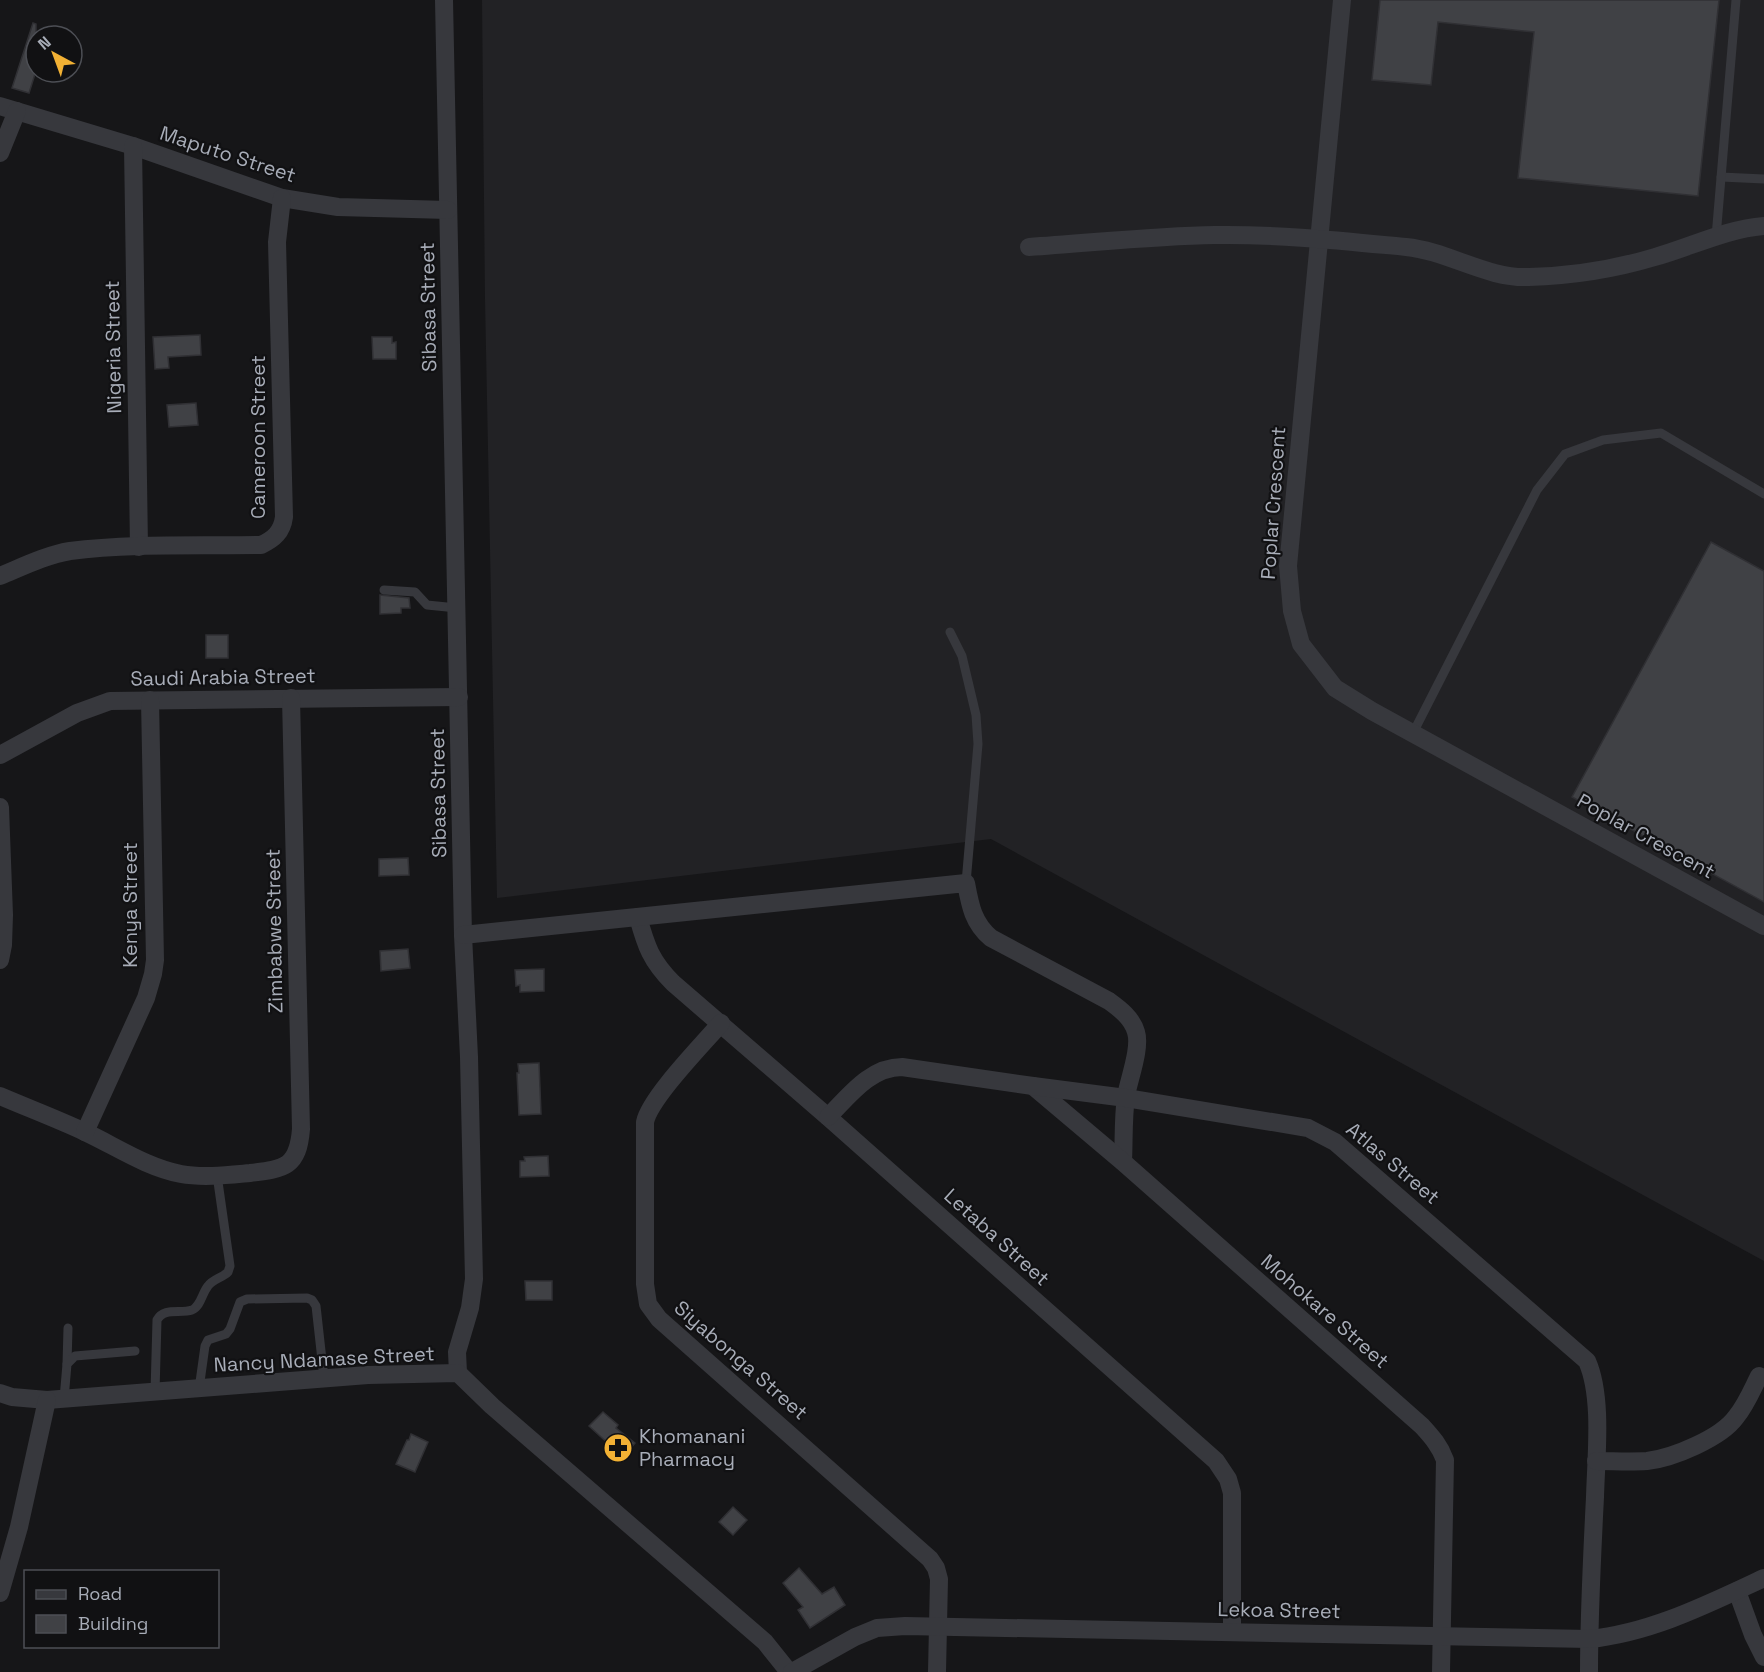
<svg xmlns="http://www.w3.org/2000/svg" width="1764" height="1672" viewBox="0 0 1764 1672" font-family="'Space Grotesk',sans-serif">
	<rect width="100%" height="100%" fill="#161618"/>
	<polygon fill="#222225" points="482,0 1764,0 1764,1261 991,839 497,898 485,299"/>
	<g fill="#404145" stroke="#303034" stroke-width="1.5">
		<polygon points="1380,0 1719,0 1698,196 1518,178 1534,32 1438,22 1431,85 1372,80"/>
		<polygon points="33,23 36,24 36,71 29,93 12,88"/>
		<polygon points="200,335 201,355 168,357 169,368 155,369 153,337"/>
		<polygon points="372,337 392,337 392,343 396,342 396,359 373,359"/>
		<polygon points="196,403 198,425 169,427 167,405"/>
		<polygon points="1711,542 1764,571 1764,902 1572,797"/>
		<polygon points="380,595 409,598 410,608 401,608 401,613 380,614"/>
		<rect x="206" y="635" width="22" height="23"/>
		<polygon points="408,858 409,875 379,876 379,859"/>
		<polygon points="408,949 410,968 381,971 380,951"/>
		<polygon points="544,969 544,991 520,992 520,985 516,986 515,970"/>
		<polygon points="539,1063 541,1114 519,1115 517,1073 519,1073 518,1064"/>
		<polygon points="548,1156 549,1176 520,1177 520,1161 525,1161 524,1157"/>
		<polygon points="525,1281 552,1281 552,1300 526,1300"/>
		<polygon points="603,1412 618,1425 616,1428 635,1443 623,1457 589,1426"/>
		<polygon points="411,1434 428,1442 415,1472 396,1464 407,1440 409,1440"/>
		<polygon points="733,1507 747,1520 733,1535 719,1522"/>
		<polygon points="799,1568 822,1594 834,1587 845,1605 810,1628 798,1610 803,1607 783,1583"/>
	</g>
	<g fill="none" stroke-linecap="round" stroke-linejoin="round">
		<g stroke="#37383d" stroke-width="9">
			<polyline points="1721,177 1764,179"/>
			<polyline points="1716,237 1736,0"/>
			<polyline points="384,590 415,592 427,605 457,608"/>
			<polyline points="950,632 962,656 976,715 978,744 966,883"/>
			<polyline points="1413,733 1537,490 1565,454 1603,440 1661,433 1764,494"/>
			<polyline points="67,1364 68,1328"/>
			<polyline points="199,1389 205,1346 208,1340 226,1334 230,1329 240,1302 247,1299 307,1298 312,1300 316,1306 324,1378"/>
			<path d="M 155,1392 L 157,1320 C 164,1307 180,1314 192,1310 C 201,1306 202,1293 208,1286 C 213,1279 222,1278 228,1272 L 230,1266 L 217,1175"/>
			<polyline points="64,1399 67,1364 75,1356 135,1351"/>
		</g>
		<g stroke="#37383d" stroke-width="18">
			<polyline points="444,0 463,935 469,1057 474,1279 470,1308 457,1352 458,1373"/>
			<polyline points="1342,0 1288,566 1292,611 1301,644 1335,688 1372,711 1764,926"/>
			<polyline points="0,106 133,146 282,198 338,207 448,210"/>
			<polyline points="133,146 139,547"/>
			<polyline points="0,153 17,111"/>
			<path d="M 1029,247 C 1091,243 1153,236 1215,235 C 1279,234 1343,241 1406,247 C 1448,251 1487,279 1529,277 C 1571,276 1615,269 1655,257 C 1691,247 1726,229 1764,226"/>
			<path d="M 0,576 C 22,567 46,555 70,551 C 130,543 200,546 261,545 C 274,539 282,532 284,517 L 277,242 L 282,198"/>
			<polyline points="0,755 77,713 110,701 459,697"/>
			<polyline points="0,807 4,915 3,945 0,960"/>
			<path d="M 638,917 C 646,946 651,961 673,983 L 828,1117 L 1216,1461 L 1228,1479 L 1232,1493 L 1232,1631"/>
			<path d="M 463,935 L 966,883 C 970,905 973,923 991,938 L 1109,1001 C 1120,1009 1132,1018 1136,1032 C 1141,1048 1129,1079 1126,1096 C 1123,1118 1124,1140 1123,1162"/>
			<path d="M 721,1023 C 702,1045 650,1098 645,1122 L 645,1284 L 648,1304 L 659,1319 L 930,1559 L 936,1568 L 939,1579 L 937,1672"/>
			<path d="M 1033,1086 L 1123,1162 L 1422,1426 C 1432,1437 1440,1446 1445,1460 L 1441,1672"/>
			<path d="M 0,1096 C 28,1108 57,1119 85,1132 C 117,1147 146,1167 181,1174 C 203,1178 228,1175 250,1173 C 285,1169 298,1167 301,1129 L 291,698"/>
			<path d="M 828,1117 C 849,1096 870,1067 902,1067 L 1033,1086 L 1126,1098 L 1308,1128 L 1335,1142 L 1587,1361 C 1603,1397 1596,1457 1595,1497 C 1592,1555 1589,1614 1589,1672"/>
			<polyline points="85,1132 146,998 153,974 155,960 150,700"/>
			<polyline points="0,1393 12,1397 47,1400 368,1375 458,1373 492,1406 765,1642 789,1672"/>
			<path d="M 1596,1461 C 1613,1461 1630,1462 1647,1461 C 1673,1458 1721,1438 1736,1417 C 1746,1405 1752,1390 1759,1376"/>
			<polyline points="1737,1591 1753,1635 1764,1657"/>
			<polyline points="0,1593 19,1527 47,1400"/>
			<path d="M 792,1672 L 855,1637 L 877,1628 L 905,1626 L 1589,1639 C 1651,1633 1708,1604 1764,1578"/>
		</g>
	</g>
	<defs>
		<g id="pharmacy-disc" transform="scale(1.5)"><circle r="9.5" fill="#f2b134" stroke="#111113"/><path d="M-2-6h4v4h4v4h-4v4h-4v-4h-4v-4h4Z" fill="#111"/></g>
	</defs>
	<g fill-rule="evenodd">
		<use href="#pharmacy-disc" x="618" y="1448"/>
	</g>
	<g text-anchor="middle" stroke-width="4.5" stroke-linejoin="round" paint-order="stroke">
		<g font-size="20" fill="#a8adb8" stroke="#111113">
			<text transform="translate(228 154) rotate(18)" y="7">Maputo Street</text>
			<text transform="translate(428 307) rotate(-91)" y="7">Sibasa Street</text>
			<text transform="translate(113 347) rotate(-91)" y="7">Nigeria Street</text>
			<text transform="translate(258 437) rotate(-90)" y="7">Cameroon Street</text>
			<text transform="translate(1273 503) rotate(-86)" y="7">Poplar Crescent</text>
			<text transform="translate(223 677) rotate(-1)" y="7">Saudi Arabia Street</text>
			<text transform="translate(438 793) rotate(-91)" y="7">Sibasa Street</text>
			<text transform="translate(1646 836) rotate(29)" y="7">Poplar Crescent</text>
			<text transform="translate(130 905) rotate(-90)" y="7">Kenya Street</text>
			<text transform="translate(274 931) rotate(-91)" y="7">Zimbabwe Street</text>
			<text transform="translate(1393 1163) rotate(40)" y="7">Atlas Street</text>
			<text transform="translate(997 1237) rotate(42)" y="7">Letaba Street</text>
			<text transform="translate(1325 1311) rotate(41)" y="7">Mohokare Street</text>
			<text transform="translate(324 1359) rotate(-3)" y="7">Nancy Ndamase Street</text>
			<text transform="translate(741 1360) rotate(41)" y="7">Siyabonga Street</text>
			<text transform="translate(1279 1610) rotate(1)" y="7">Lekoa Street</text>
		</g>
		<g font-size="20" fill="#a8adb8" stroke="#111113" text-anchor="start">
			<text x="639" y="1443">Khomanani<tspan x="639" dy="23">Pharmacy</tspan></text>
		</g>
	</g>
	<rect x="24" y="1570" width="195" height="78" fill="#111113" stroke="#4d4f55" stroke-width="1.5"/>
	<rect x="36" y="1590" width="30" height="9" fill="#37383d" stroke="#4d4f55" stroke-width="1.5"/>
	<text x="78" y="1600" font-size="18" fill="#a8adb8">Road</text>
	<rect x="36" y="1615" width="30" height="18" fill="#404145" stroke="#4d4f55" stroke-width="1.5"/>
	<text x="78" y="1630" font-size="18" fill="#a8adb8">Building</text>
	<g transform="translate(54 54) rotate(319)"><circle r="28" fill="#111113" stroke="#4d4f55" stroke-width="1.5"/>
	<path d="M0-4.5L10 22L0 15L-10 22Z" fill="#f2b134"/>
	<text y="-9" font-size="16" font-weight="bold" text-anchor="middle" fill="#a8adb8">N</text>
	</g>
</svg>
